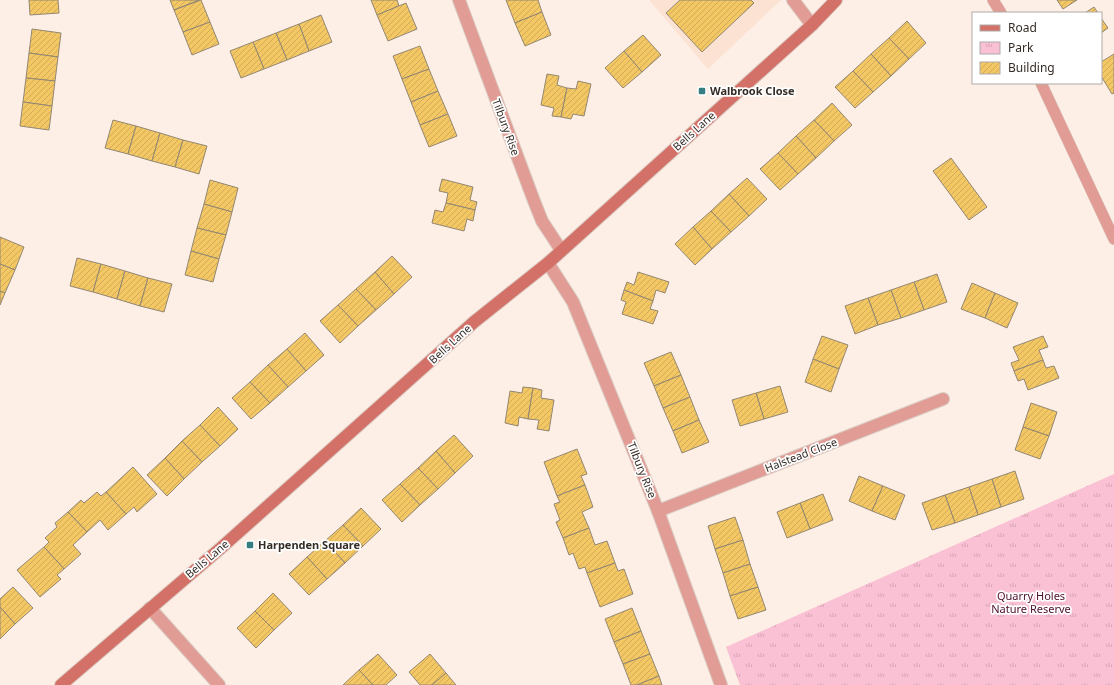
<svg xmlns="http://www.w3.org/2000/svg" width="1114" height="685" viewBox="0 0 1114 685" font-family="'Noto Sans',sans-serif">
	<defs>
		<pattern id="park-tufts" width="24" height="20" patternUnits="userSpaceOnUse"><rect width="24" height="20" fill="#fac0d3"/><path d="M3 7l-1-3M5 7V3M7 7l1-3M15 17l-1-3M17 17v-4M19 17l1-3" fill="none" stroke="#d7a5b5"/></pattern>
		<pattern id="building-hatch" width="6" height="6" patternUnits="userSpaceOnUse"><rect width="6" height="6" fill="#f4c765"/><path d="M-1 1l2-2M0 6l6-6M5 7l2-2" fill="none" stroke="#d2ab58"/></pattern>
	</defs>
	<rect width="100%" height="100%" fill="#feefe6"/>
	<polygon fill="#fbe2d2" points="649,0 781,0 708,69"/>
	<polygon fill="url(#park-tufts)" points="1114,474 1114,685 740,685 726,647"/>
	<g fill="url(#building-hatch)" stroke="#928772">
		<polygon points="29,0 58,0 59,13 30,15"/>
		<polygon points="170,0 199,0 174,10"/>
		<polygon points="201,0 210,22 183,32 174,10"/>
		<polygon points="371,0 397,0 399,6 377,15"/>
		<polygon points="506,0 538,0 542,12 515,23"/>
		<polygon points="680,0 751,0 754,3 702,52 666,13"/>
		<polygon points="1057,0 1077,0 1063,9"/>
		<polygon points="406,3 417,29 388,41 377,15"/>
		<polygon points="1094,7 1098,13 1085,13"/>
		<polygon points="542,12 551,35 525,46 515,23"/>
		<polygon points="321,15 332,42 309,51 299,24"/>
		<polygon points="1101,18 1108,28 1101,33"/>
		<polygon points="907,21 926,43 909,59 889,38"/>
		<polygon points="210,22 219,44 192,55 183,32"/>
		<polygon points="299,24 309,51 287,60 276,33"/>
		<polygon points="32,29 61,33 58,57 29,53"/>
		<polygon points="276,33 287,60 264,69 253,42"/>
		<polygon points="643,35 661,55 642,72 624,51"/>
		<polygon points="889,38 909,59 891,76 871,54"/>
		<polygon points="253,42 264,69 241,78 230,51"/>
		<polygon points="420,46 429,69 402,79 393,56"/>
		<polygon points="624,51 642,72 623,88 605,68"/>
		<polygon points="29,53 58,57 55,81 26,78"/>
		<polygon points="871,54 891,76 873,92 853,71"/>
		<polygon points="1114,54 1114,93 1112,94 1101,76 1101,62"/>
		<polygon points="429,69 438,91 411,102 402,79"/>
		<polygon points="853,71 873,92 855,108 835,87"/>
		<polygon points="547,74 559,76 557,85 567,88 561,117 552,116 554,108 541,105"/>
		<polygon points="26,78 55,81 52,106 23,102"/>
		<polygon points="578,81 591,84 584,116 573,114 571,119 561,117 567,88 576,89"/>
		<polygon points="438,91 448,114 420,125 411,102"/>
		<polygon points="23,102 52,106 49,130 20,126"/>
		<polygon points="832,103 852,125 834,141 814,120"/>
		<polygon points="448,114 457,136 429,147 420,125"/>
		<polygon points="113,120 136,126 128,154 105,148"/>
		<polygon points="814,120 834,141 816,158 796,136"/>
		<polygon points="136,126 160,133 152,161 128,154"/>
		<polygon points="160,133 183,140 175,167 152,161"/>
		<polygon points="796,136 816,158 798,174 778,153"/>
		<polygon points="183,140 207,146 199,174 175,167"/>
		<polygon points="778,153 798,174 780,190 760,169"/>
		<polygon points="951,158 987,207 969,220 933,171"/>
		<polygon points="747,178 767,199 749,216 729,194"/>
		<polygon points="442,179 473,187 470,200 477,202 475,210 446,203 448,193 439,191"/>
		<polygon points="210,180 238,188 232,212 204,204"/>
		<polygon points="729,194 749,216 731,232 711,211"/>
		<polygon points="446,203 475,210 473,221 467,219 464,231 432,223 435,210 443,212"/>
		<polygon points="204,204 232,212 226,235 197,228"/>
		<polygon points="711,211 731,232 712,249 693,227"/>
		<polygon points="693,227 712,249 695,265 675,244"/>
		<polygon points="197,228 226,235 219,259 191,251"/>
		<polygon points="0,237 24,247 15,270 0,264"/>
		<polygon points="191,251 219,259 213,282 185,275"/>
		<polygon points="392,256 412,277 394,294 375,272"/>
		<polygon points="77,258 101,264 93,292 70,286"/>
		<polygon points="0,264 15,270 5,293 0,291"/>
		<polygon points="101,264 125,271 117,299 93,292"/>
		<polygon points="125,271 148,278 140,306 117,299"/>
		<polygon points="375,272 394,294 376,310 356,289"/>
		<polygon points="638,272 669,282 665,293 656,290 653,301 624,290 627,282 634,285"/>
		<polygon points="937,274 947,302 924,310 914,282"/>
		<polygon points="148,278 172,284 164,312 140,306"/>
		<polygon points="914,282 924,310 901,318 891,290"/>
		<polygon points="972,283 995,293 985,318 961,309"/>
		<polygon points="356,289 376,310 358,326 338,305"/>
		<polygon points="624,290 653,301 650,309 658,311 653,324 622,314 626,302 621,300"/>
		<polygon points="891,290 901,318 878,325 868,298"/>
		<polygon points="0,291 5,293 0,305"/>
		<polygon points="995,293 1018,303 1007,328 985,318"/>
		<polygon points="868,298 878,325 855,334 845,306"/>
		<polygon points="338,305 358,326 340,343 320,321"/>
		<polygon points="305,333 324,355 306,371 287,349"/>
		<polygon points="822,336 848,345 839,369 813,359"/>
		<polygon points="1043,336 1048,347 1039,350 1043,360 1014,371 1011,363 1019,360 1013,347"/>
		<polygon points="287,349 306,371 288,387 268,365"/>
		<polygon points="671,352 681,375 654,386 644,363"/>
		<polygon points="813,359 839,369 831,392 805,382"/>
		<polygon points="1043,360 1046,368 1054,366 1059,378 1028,390 1024,379 1018,381 1014,371"/>
		<polygon points="268,365 288,387 270,403 250,382"/>
		<polygon points="681,375 690,397 663,408 654,386"/>
		<polygon points="250,382 270,403 251,419 232,398"/>
		<polygon points="780,386 788,412 764,419 756,393"/>
		<polygon points="523,387 533,388 528,419 519,417 518,426 505,423 510,391 522,393"/>
		<polygon points="533,388 542,390 541,398 554,400 549,431 537,429 539,420 528,419"/>
		<polygon points="756,393 764,419 740,426 732,400"/>
		<polygon points="690,397 699,420 673,431 663,408"/>
		<polygon points="1031,403 1057,412 1049,436 1023,427"/>
		<polygon points="218,407 238,429 220,446 200,425"/>
		<polygon points="699,420 709,442 682,453 673,431"/>
		<polygon points="200,425 220,446 202,462 182,441"/>
		<polygon points="1023,427 1049,436 1040,459 1015,450"/>
		<polygon points="454,435 473,456 455,473 436,451"/>
		<polygon points="182,441 202,462 184,479 165,458"/>
		<polygon points="577,449 587,474 581,476 585,485 557,496 544,462"/>
		<polygon points="436,451 455,473 438,489 418,468"/>
		<polygon points="165,458 184,479 167,496 147,475"/>
		<polygon points="133,467 157,494 137,512 134,507 126,514 106,492"/>
		<polygon points="418,468 438,489 420,505 400,484"/>
		<polygon points="1015,471 1024,499 1001,507 992,479"/>
		<polygon points="859,476 883,486 872,511 849,501"/>
		<polygon points="992,479 1001,507 978,515 969,487"/>
		<polygon points="400,484 420,505 402,522 382,500"/>
		<polygon points="585,485 593,507 582,512 589,528 563,538 556,522 560,520 554,504 560,502 557,496"/>
		<polygon points="883,486 905,495 895,520 872,511"/>
		<polygon points="969,487 978,515 955,523 945,495"/>
		<polygon points="97,492 101,496 106,492 126,514 108,530 100,520 87,532 68,512 81,500 84,503"/>
		<polygon points="823,494 833,520 810,529 800,503"/>
		<polygon points="945,495 955,523 932,530 922,503"/>
		<polygon points="800,503 810,529 787,538 777,512"/>
		<polygon points="361,508 381,529 363,546 343,525"/>
		<polygon points="68,512 87,532 73,545 81,554 64,569 44,547 49,542 45,538 57,527 55,523"/>
		<polygon points="735,517 743,540 715,549 708,526"/>
		<polygon points="343,525 363,546 345,563 325,541"/>
		<polygon points="589,528 595,545 607,541 615,563 587,573 585,567 579,569 573,553 569,555 563,538"/>
		<polygon points="743,540 750,564 723,573 715,549"/>
		<polygon points="325,541 345,563 327,579 307,557"/>
		<polygon points="44,547 64,569 57,575 61,579 40,597 17,570"/>
		<polygon points="307,557 327,579 309,595 289,574"/>
		<polygon points="615,563 618,571 624,569 633,594 600,607 587,573"/>
		<polygon points="750,564 758,587 730,596 723,573"/>
		<polygon points="13,587 33,608 15,624 0,607 0,599"/>
		<polygon points="758,587 766,610 738,619 730,596"/>
		<polygon points="273,593 292,613 274,630 255,611"/>
		<polygon points="0,607 15,624 0,639"/>
		<polygon points="632,608 641,631 614,642 605,619"/>
		<polygon points="255,611 274,630 256,648 237,628"/>
		<polygon points="641,631 650,654 623,664 614,642"/>
		<polygon points="378,654 397,675 386,685 373,685 359,670"/>
		<polygon points="430,654 446,673 432,685 420,685 409,672"/>
		<polygon points="650,654 659,676 637,685 631,685 623,664"/>
		<polygon points="359,670 373,685 343,685"/>
		<polygon points="446,673 456,685 432,685"/>
		<polygon points="659,676 662,685 637,685"/>
	</g>
	<g fill="none" stroke-linecap="round" stroke-linejoin="round">
		<g stroke="#daccc3" stroke-width="12">
			<g id="service">
				<polyline points="993,0 1001,13"/>
				<polyline points="1041,83 1114,239"/>
			</g>
		</g>
		<g stroke="#daccc3" stroke-width="14">
			<g id="minor">
				<polyline points="459,0 534,201 542,221 561,250"/>
				<polyline points="793,0 812,25"/>
				<polyline points="548,263 573,302 658,511 721,685"/>
				<polyline points="658,511 943,399"/>
				<polyline points="150,608 219,685"/>
			</g>
		</g>
		<g stroke="#daccc3" stroke-width="14">
			<polyline id="secondary" points="61,685 222,547 474,322 548,263 812,25 836,0"/>
		</g>
		<use href="#service" stroke="#e19c95" stroke-width="11"/>
		<use href="#minor" stroke="#e19c95" stroke-width="12"/>
		<use href="#secondary" stroke="#d37067" stroke-width="12"/>
	</g>
	<g fill="#357e82" stroke="#fff" stroke-width="1.5">
		<rect x="698" y="87" width="8" height="8" rx="2"/>
		<rect x="246" y="541" width="8" height="8" rx="2"/>
	</g>
	<g text-anchor="middle" stroke-width="3.5" stroke-linejoin="round" paint-order="stroke">
		<g font-size="11" font-weight="bold" fill="#352c26" stroke="#fff" text-anchor="start">
			<text x="710" y="95">Walbrook Close</text>
			<text x="258" y="549">Harpenden Square</text>
		</g>
		<g font-size="11" fill="#352c26" stroke="#fff">
			<text transform="translate(506 127) rotate(70)" y="4">Tilbury Rise</text>
			<text transform="translate(694 131) rotate(-42)" y="4">Bells Lane</text>
			<text transform="translate(450 344) rotate(-42)" y="4">Bells Lane</text>
			<text transform="translate(801 455) rotate(-21)" y="4">Halstead Close</text>
			<text transform="translate(642 470) rotate(68)" y="4">Tilbury Rise</text>
			<text transform="translate(207 559) rotate(-40)" y="4">Bells Lane</text>
		</g>
		<g font-size="11" fill="#4c0f2b" stroke="#fff">
			<text x="1031" y="600">Quarry Holes<tspan x="1031" dy="13">Nature Reserve</tspan></text>
		</g>
	</g>
	<rect x="972" y="12" width="130" height="72" fill="#ffffff" stroke="#aeaba8"/>
	<rect x="980" y="25" width="20" height="6" fill="#d37067" stroke="#aeaba8"/>
	<text x="1008" y="32" font-size="12" fill="#352c26">Road</text>
	<rect x="980" y="42" width="20" height="12" fill="url(#park-tufts)" stroke="#aeaba8"/>
	<text x="1008" y="52" font-size="12" fill="#352c26">Park</text>
	<rect x="980" y="62" width="20" height="12" fill="url(#building-hatch)" stroke="#aeaba8"/>
	<text x="1008" y="72" font-size="12" fill="#352c26">Building</text>
</svg>
